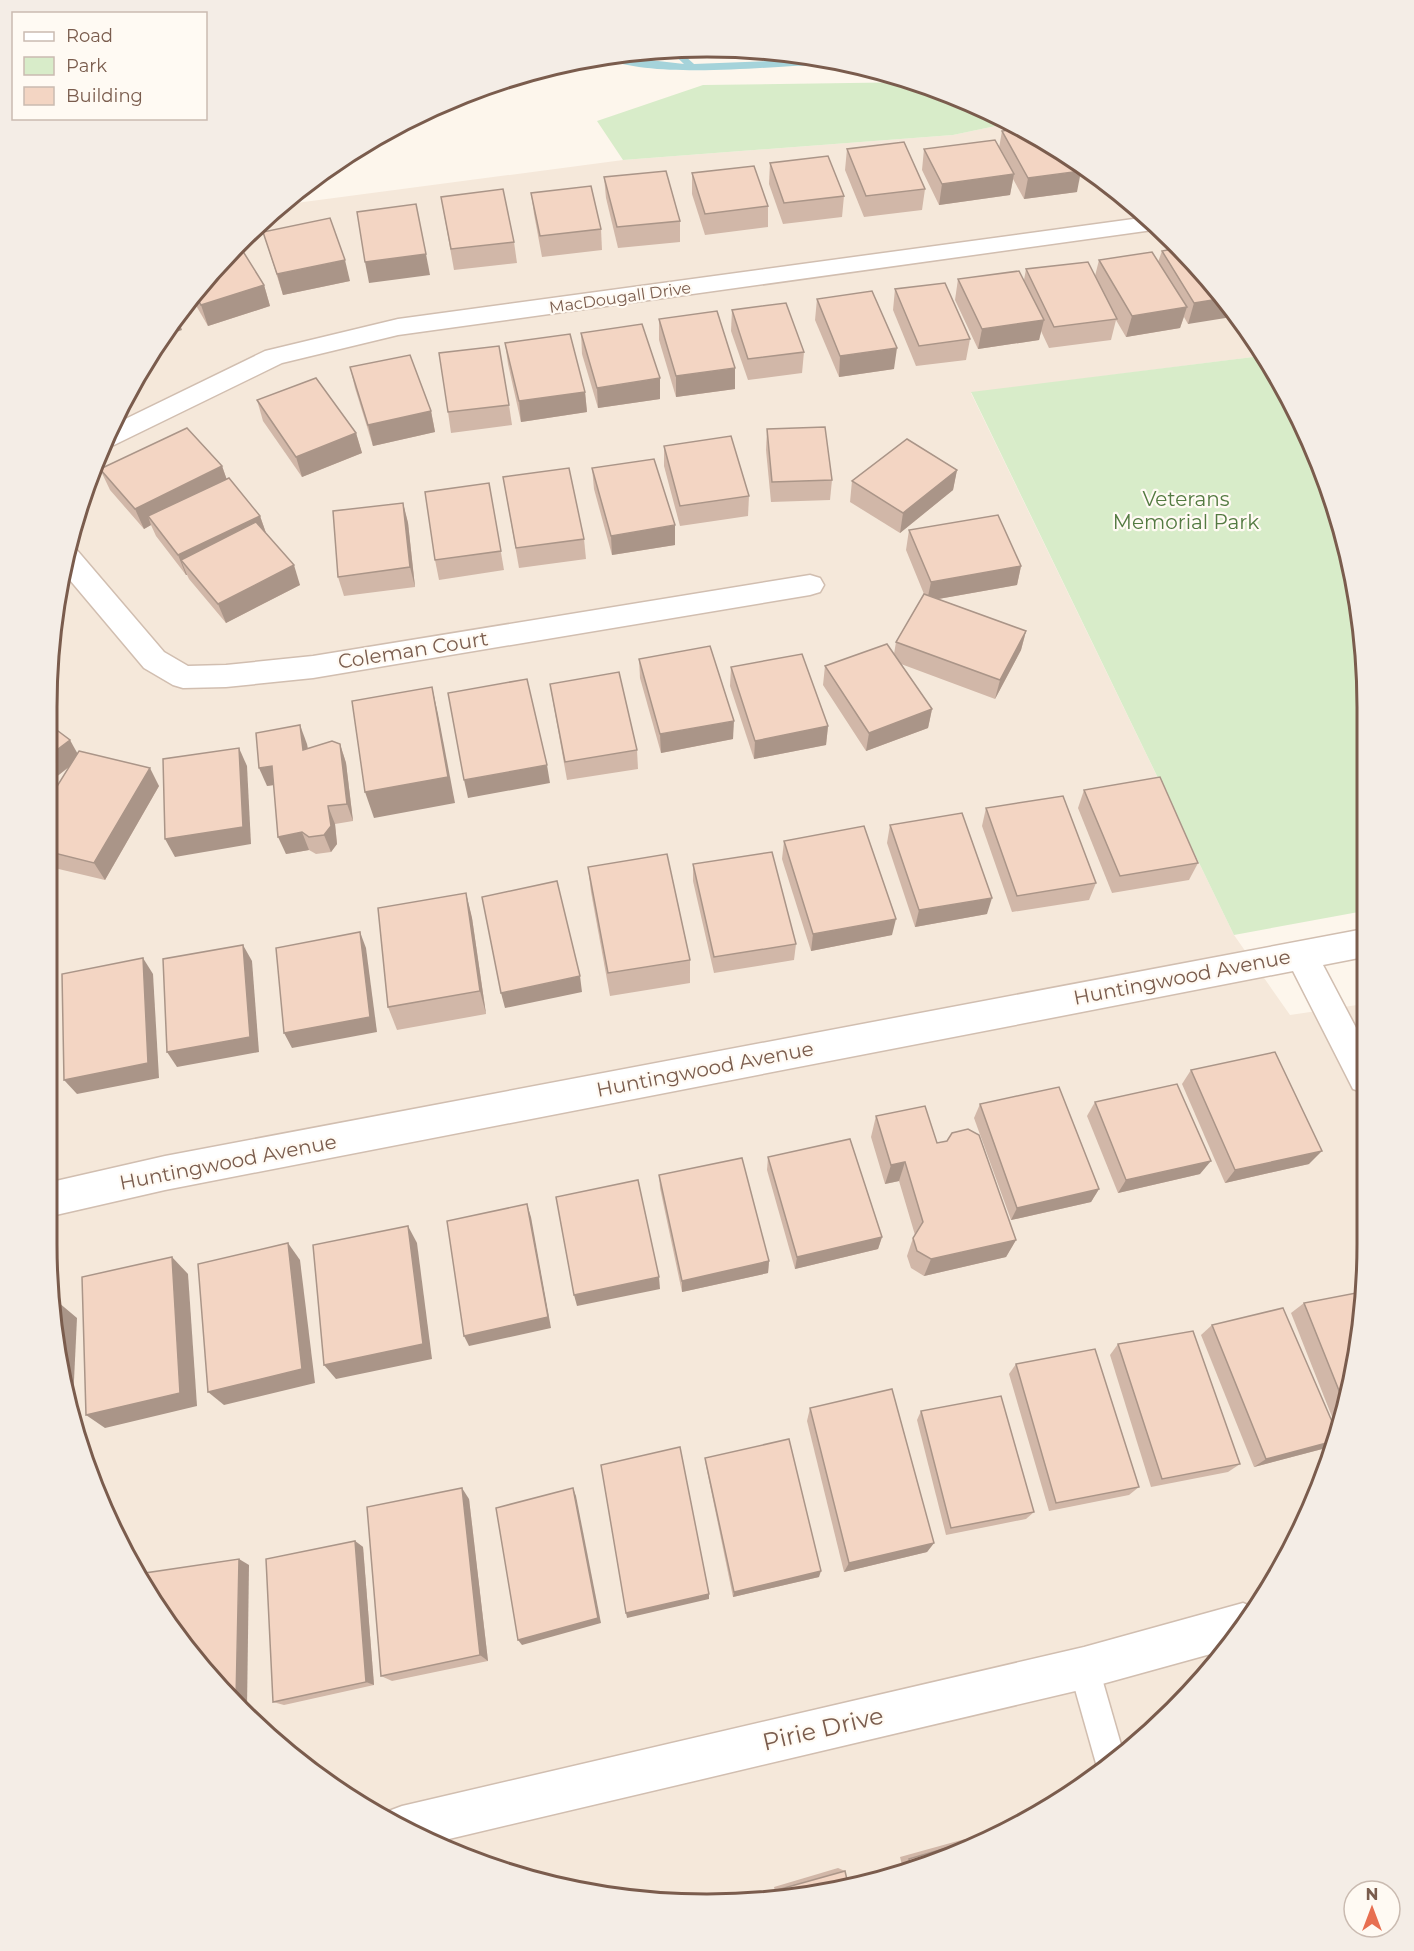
<svg xmlns="http://www.w3.org/2000/svg" width="1414" height="1951" viewBox="0 0 1414 1951" font-family="Montserrat,sans-serif">
	<rect width="100%" height="100%" fill="#fdf6ec"/>
	<polygon fill="#f5e8da" points="1010,123 1037,135 1142,210 1231,305 1261,356 971,393 1234,935 1290,1015 1364,1004 1366,1288 1345,1415 1279,1574 1204,1679 1109,1768 960,1854 793,1899 620,1899 536,1882 415,1837 271,1740 158,1611 97,1497 69,1415 47,1244 47,707 69,536 97,454 158,340 211,271 281,205 623,160 953,135"/>
	<g fill="#d8ecc9">
		<polygon points="920,82 1010,123 953,135 623,160 597,121 703,85"/>
		<polygon points="1261,356 1317,454 1362,620 1364,911 1234,935 971,392"/>
	</g>
	<g fill="none" stroke-linecap="round" stroke-linejoin="round">
		<path fill="#a5d3da" fill-rule="evenodd" d="M 667,48 L 676,48 L 694,64 L 822,59 L 834,62 C 823,67 805,65 793,66 C 742,69 649,77 603,58 L 615,56 L 684,64 Z"/>
		<g stroke="#d1beb0" stroke-width="3">
			<polygon id="service" points="1084,1653 1095,1657 1099,1668 1124,1755 1099,1774 1069,1668 1073,1657"/>
		</g>
		<g stroke="#d1beb0" stroke-width="3">
			<g id="minor">
				<polygon points="1148,217 1160,229 398,335 282,363 114,445 101,447 113,425 265,351 398,319"/>
				<polygon points="68,547 76,549 164,652 188,666 226,665 313,656 810,575 820,578 824,585 820,592 810,595 313,678 226,687 183,688 173,685 144,668 64,573"/>
				<polygon points="1364,929 1364,957 1323,965 1364,1043 1365,1093 1353,1089 1293,971 165,1190 47,1217 47,1183 165,1156"/>
				<polygon points="1243,1603 1255,1608 1225,1650 1084,1689 432,1843 415,1837 385,1816 386,1812 402,1806 1084,1647"/>
			</g>
		</g>
		<use href="#service" fill="#fff" fill-rule="evenodd"/>
		<use href="#minor" fill="#fff" fill-rule="evenodd"/>
	</g>
	<g fill="#d1b7a8">
		<polygon points="1002,131 1077,192 1024,199 1013,179 1010,195 939,205 922,170 924,149 999,148"/>
		<polygon points="847,149 925,189 922,210 864,217 845,170"/>
		<polygon points="770,163 844,196 842,217 783,224 769,184"/>
		<polygon points="1085,169 1107,185 1094,186"/>
		<polygon points="692,173 768,206 768,227 705,235 692,194"/>
		<polygon points="604,177 680,221 680,242 618,248 606,198"/>
		<polygon points="531,193 601,229 602,250 542,257 534,214"/>
		<polygon points="441,197 514,242 517,263 454,270"/>
		<polygon points="263,232 350,281 283,295"/>
		<polygon points="1162,251 1231,305 1188,324 1184,317 1180,328 1126,337 1116,320 1111,340 1049,348 1041,331 1039,340 978,349 955,300 958,279 1024,280 1026,269 1095,276 1099,260 1158,262"/>
		<polygon points="211,271 264,285 270,306 208,326 191,297"/>
		<polygon points="895,289 970,339 966,360 916,366 893,310"/>
		<polygon points="817,299 894,369 839,377 815,320"/>
		<polygon points="732,310 804,352 802,373 748,380 731,331"/>
		<polygon points="659,319 735,389 676,397 659,340"/>
		<polygon points="581,333 660,399 598,408 582,354"/>
		<polygon points="505,343 585,392 587,412 521,422 508,364"/>
		<polygon points="350,367 431,411 435,432 373,446 355,388"/>
		<polygon points="257,400 356,433 362,453 302,477 263,421"/>
		<polygon points="509,405 512,425 451,433 448,412"/>
		<polygon points="767,429 832,480 830,500 771,502 766,450"/>
		<polygon points="664,446 749,496 748,516 680,526 664,466"/>
		<polygon points="222,466 227,480 260,516 266,533 300,585 226,623 189,579 187,575 186,575 156,536 151,525 144,529 110,490 100,469"/>
		<polygon points="592,468 675,545 612,555 594,489"/>
		<polygon points="957,470 953,490 900,533 850,502 852,481"/>
		<polygon points="503,477 584,539 586,559 519,568"/>
		<polygon points="489,483 504,570 439,580 435,560"/>
		<polygon points="403,503 408,523 415,587 344,596 338,577"/>
		<polygon points="909,530 1021,566 1017,585 938,599 1026,631 1021,650 995,699 901,664 932,709 928,728 866,751 823,685 825,666 894,654 896,642 924,594 906,550"/>
		<polygon points="639,659 733,739 661,753 640,678"/>
		<polygon points="731,667 828,726 826,745 754,759 730,686"/>
		<polygon points="550,684 637,750 638,769 567,780 553,702"/>
		<polygon points="307,744 308,749 340,744 346,763 353,821 335,824 337,844 331,852 316,854 309,850 286,854 274,785 267,786"/>
		<polygon points="78,754 159,786 105,880 46,866 46,804 69,767 46,785"/>
		<polygon points="1084,790 1198,863 1189,880 1112,893 1078,808"/>
		<polygon points="986,808 1096,883 1089,900 1012,912 982,826"/>
		<polygon points="890,825 987,914 915,927 887,843"/>
		<polygon points="784,841 892,935 811,951 782,859"/>
		<polygon points="693,864 796,944 794,960 714,973 693,881"/>
		<polygon points="588,867 690,960 690,983 610,996 591,892"/>
		<polygon points="466,893 472,918 486,1014 397,1030 388,1007"/>
		<polygon points="1191,1070 1309,1164 1225,1183 1182,1084"/>
		<polygon points="1095,1102 1200,1174 1118,1193 1087,1116"/>
		<polygon points="980,1104 1099,1189 1091,1202 1011,1220 974,1118"/>
		<polygon points="876,1116 937,1143 1016,1240 1006,1257 924,1276 911,1268 907,1256 913,1238 915,1235 899,1181 885,1184 871,1137"/>
		<polygon points="768,1157 882,1237 878,1249 795,1269 767,1170"/>
		<polygon points="659,1175 769,1261 768,1273 682,1292 660,1188"/>
		<polygon points="1364,1300 1345,1415 1338,1432 1291,1313 1304,1303"/>
		<polygon points="1212,1325 1326,1448 1254,1467 1201,1335"/>
		<polygon points="1118,1344 1240,1464 1228,1472 1151,1487 1110,1355"/>
		<polygon points="1016,1364 1139,1487 1129,1495 1049,1511 1009,1374"/>
		<polygon points="810,1408 934,1543 927,1552 844,1572 807,1421"/>
		<polygon points="921,1411 1034,1512 1026,1519 946,1535 917,1420"/>
		<polygon points="705,1458 819,1577 733,1597 706,1466"/>
		<polygon points="469,1499 488,1661 392,1681 381,1676"/>
		<polygon points="355,1541 363,1547 374,1685 284,1705 273,1702"/>
		<polygon points="965,1839 977,1839 960,1854 903,1869 900,1857"/>
		<polygon points="838,1868 845,1871 793,1899 777,1899 774,1887"/>
	</g>
	<g fill="#aa9588">
		<polygon points="1081,171 1077,192 1024,199 1028,178"/>
		<polygon points="1014,174 1010,195 939,205 942,184"/>
		<polygon points="426,254 430,275 369,283 365,262"/>
		<polygon points="345,260 350,281 283,295 277,274"/>
		<polygon points="264,285 270,306 208,326 201,305"/>
		<polygon points="1225,298 1231,305 1238,316 1188,324 1194,303"/>
		<polygon points="1187,307 1180,328 1126,337 1132,316"/>
		<polygon points="177,316 182,330 160,338"/>
		<polygon points="1044,320 1039,340 978,349 982,329"/>
		<polygon points="158,340 159,345 154,346"/>
		<polygon points="897,348 894,369 839,377 840,356"/>
		<polygon points="735,368 735,389 676,397 676,376"/>
		<polygon points="660,378 660,399 598,408 597,388"/>
		<polygon points="585,392 587,412 521,422 519,401"/>
		<polygon points="431,411 435,432 373,446 368,425"/>
		<polygon points="356,433 362,453 302,477 296,457"/>
		<polygon points="222,466 229,486 148,516 151,525 144,529 135,509"/>
		<polygon points="957,470 953,490 900,533 903,513"/>
		<polygon points="403,503 408,523 415,587 410,567"/>
		<polygon points="260,516 267,536 181,560 187,575 186,575 178,555"/>
		<polygon points="675,525 675,545 612,555 611,536"/>
		<polygon points="294,565 300,585 226,623 218,604"/>
		<polygon points="1021,566 1017,585 927,601 931,582"/>
		<polygon points="1026,631 1021,650 995,699 1000,680"/>
		<polygon points="432,687 438,714 455,803 374,818 365,792"/>
		<polygon points="932,709 928,728 866,751 869,733"/>
		<polygon points="734,721 733,739 661,753 660,734"/>
		<polygon points="300,725 307,744 310,769 303,750"/>
		<polygon points="828,726 826,745 754,759 755,741"/>
		<polygon points="70,740 80,758 46,785 46,758"/>
		<polygon points="340,744 346,763 353,821 347,804"/>
		<polygon points="239,748 247,766 251,844 175,857 165,839"/>
		<polygon points="547,765 550,783 468,798 464,780"/>
		<polygon points="272,766 280,784 267,786 259,768"/>
		<polygon points="150,768 159,786 105,880 94,863"/>
		<polygon points="328,806 335,824 337,844 331,852 324,835"/>
		<polygon points="302,832 309,850 286,854 278,837"/>
		<polygon points="466,893 472,918 486,1014 480,991"/>
		<polygon points="992,898 987,914 915,927 919,910"/>
		<polygon points="896,919 892,935 811,951 813,934"/>
		<polygon points="360,932 366,948 377,1032 292,1048 284,1033"/>
		<polygon points="243,945 252,961 259,1052 177,1067 167,1052"/>
		<polygon points="143,958 153,974 159,1078 77,1094 64,1080"/>
		<polygon points="580,976 582,992 505,1008 501,993"/>
		<polygon points="1322,1151 1309,1164 1225,1183 1235,1170"/>
		<polygon points="1211,1161 1200,1174 1118,1193 1126,1180"/>
		<polygon points="905,1162 899,1181 885,1184 891,1165"/>
		<polygon points="1099,1189 1091,1202 1011,1220 1017,1208"/>
		<polygon points="527,1204 531,1217 551,1328 469,1346 464,1336"/>
		<polygon points="408,1226 417,1243 432,1359 336,1379 324,1365"/>
		<polygon points="882,1237 878,1249 795,1269 797,1257"/>
		<polygon points="1016,1240 1006,1257 924,1276 931,1259"/>
		<polygon points="288,1243 300,1260 315,1383 224,1405 208,1392"/>
		<polygon points="172,1257 188,1274 197,1406 105,1428 86,1415"/>
		<polygon points="769,1261 768,1273 682,1292 682,1281"/>
		<polygon points="659,1277 660,1289 577,1306 574,1295"/>
		<polygon points="58,1302 77,1318 72,1422 69,1415 56,1320"/>
		<polygon points="1334,1441 1333,1444 1326,1448 1254,1467 1266,1459"/>
		<polygon points="462,1488 469,1499 488,1661 480,1655"/>
		<polygon points="573,1488 576,1496 601,1623 522,1645 518,1640"/>
		<polygon points="355,1541 363,1547 374,1685 366,1682"/>
		<polygon points="934,1543 927,1552 844,1572 849,1563"/>
		<polygon points="239,1559 249,1565 247,1708 242,1707 236,1700"/>
		<polygon points="821,1571 819,1577 733,1597 734,1592"/>
		<polygon points="709,1594 709,1599 627,1618 626,1613"/>
	</g>
	<g fill="#f3d5c3" stroke="#aa9588" stroke-width="1.5">
		<polygon points="1022,128 1037,135 1077,163 1081,171 1028,178 1002,131"/>
		<polygon points="995,140 1014,174 942,184 924,149"/>
		<polygon points="904,142 925,189 866,196 847,149"/>
		<polygon points="828,156 844,196 784,203 770,163"/>
		<polygon points="754,166 768,206 705,214 692,173"/>
		<polygon points="666,171 680,221 617,227 604,177"/>
		<polygon points="591,186 601,229 540,236 531,193"/>
		<polygon points="503,189 514,242 451,249 441,197"/>
		<polygon points="416,204 426,254 365,262 357,212"/>
		<polygon points="330,218 345,260 277,274 263,232"/>
		<polygon points="239,245 264,285 201,305 194,293 211,271"/>
		<polygon points="1178,248 1225,298 1194,303 1162,251"/>
		<polygon points="1152,252 1187,307 1132,316 1099,260"/>
		<polygon points="1088,262 1117,319 1054,327 1026,269"/>
		<polygon points="1019,271 1044,320 982,329 958,279"/>
		<polygon points="945,283 970,339 919,346 895,289"/>
		<polygon points="872,291 897,348 840,356 817,299"/>
		<polygon points="786,303 804,352 748,359 732,310"/>
		<polygon points="717,311 735,368 676,376 659,319"/>
		<polygon points="642,324 660,378 597,388 581,333"/>
		<polygon points="570,334 585,392 519,401 505,343"/>
		<polygon points="499,346 509,405 448,412 439,353"/>
		<polygon points="410,355 431,411 368,425 350,367"/>
		<polygon points="316,378 356,433 296,457 257,400"/>
		<polygon points="825,427 832,480 772,482 767,429"/>
		<polygon points="187,428 222,466 135,509 100,469"/>
		<polygon points="731,436 749,496 680,506 664,446"/>
		<polygon points="907,439 957,470 903,513 852,481"/>
		<polygon points="654,459 675,525 611,536 592,468"/>
		<polygon points="569,468 584,539 516,548 503,477"/>
		<polygon points="229,478 260,516 178,555 148,516"/>
		<polygon points="489,483 501,551 435,560 425,492"/>
		<polygon points="403,503 410,567 338,577 333,511"/>
		<polygon points="998,515 1021,566 931,582 909,530"/>
		<polygon points="256,522 294,565 218,604 181,560"/>
		<polygon points="924,594 1026,631 1000,680 896,642"/>
		<polygon points="887,644 932,709 869,733 825,666"/>
		<polygon points="710,646 734,721 660,734 639,659"/>
		<polygon points="802,654 828,726 755,741 731,667"/>
		<polygon points="619,672 637,750 565,762 550,684"/>
		<polygon points="527,679 547,765 464,780 448,693"/>
		<polygon points="432,687 448,777 365,792 352,701"/>
		<polygon points="46,722 70,740 46,758"/>
		<polygon points="300,725 303,750 332,741 340,744 347,804 328,806 331,826 324,835 309,837 302,832 278,837 272,766 259,768 256,733"/>
		<polygon points="239,748 243,827 165,839 163,759"/>
		<polygon points="79,751 150,768 94,863 46,851 46,804"/>
		<polygon points="1160,777 1198,863 1120,876 1084,790"/>
		<polygon points="1063,796 1096,883 1017,896 986,808"/>
		<polygon points="962,813 992,898 919,910 890,825"/>
		<polygon points="864,826 896,919 813,934 784,841"/>
		<polygon points="772,852 796,944 714,957 693,864"/>
		<polygon points="667,854 690,960 608,973 588,867"/>
		<polygon points="557,881 580,976 501,993 482,897"/>
		<polygon points="466,893 480,991 388,1007 378,908"/>
		<polygon points="360,932 370,1017 284,1033 276,948"/>
		<polygon points="243,945 250,1037 167,1052 163,959"/>
		<polygon points="143,958 148,1063 64,1080 62,974"/>
		<polygon points="1275,1052 1322,1151 1235,1170 1191,1070"/>
		<polygon points="1177,1084 1211,1161 1126,1180 1095,1102"/>
		<polygon points="1059,1087 1099,1189 1017,1208 980,1104"/>
		<polygon points="925,1106 937,1143 947,1141 952,1133 968,1129 979,1135 1016,1240 931,1259 917,1251 913,1238 923,1222 905,1162 891,1165 876,1116"/>
		<polygon points="850,1139 882,1237 797,1257 768,1157"/>
		<polygon points="742,1158 769,1261 682,1281 659,1175"/>
		<polygon points="638,1180 659,1277 574,1295 556,1197"/>
		<polygon points="527,1204 548,1317 464,1336 447,1221"/>
		<polygon points="408,1226 423,1344 324,1365 313,1245"/>
		<polygon points="288,1243 302,1369 208,1392 198,1264"/>
		<polygon points="172,1257 180,1393 86,1415 82,1277"/>
		<polygon points="1356,1293 1364,1300 1346,1408 1304,1303"/>
		<polygon points="54,1302 58,1302 56,1320"/>
		<polygon points="1283,1308 1337,1433 1334,1441 1266,1459 1212,1325"/>
		<polygon points="1193,1331 1240,1464 1162,1479 1118,1344"/>
		<polygon points="1095,1349 1139,1487 1056,1503 1016,1364"/>
		<polygon points="892,1389 934,1543 849,1563 810,1408"/>
		<polygon points="1001,1396 1034,1512 951,1528 921,1411"/>
		<polygon points="789,1439 821,1571 734,1592 705,1458"/>
		<polygon points="680,1447 709,1594 626,1613 601,1465"/>
		<polygon points="462,1488 480,1655 381,1676 367,1507"/>
		<polygon points="573,1488 598,1618 518,1640 496,1508"/>
		<polygon points="355,1541 366,1682 273,1702 266,1559"/>
		<polygon points="239,1559 236,1700 158,1611 144,1586 145,1573"/>
		<polygon points="977,1839 978,1844 960,1854 912,1867 909,1859"/>
		<polygon points="845,1871 848,1884 793,1899 779,1899 777,1890"/>
	</g>
	<g text-anchor="middle" stroke-width="4.5" stroke-linejoin="round" paint-order="stroke">
		<g font-size="16" fill="#7a5c4d" stroke="#fffaf3">
			<text transform="translate(620 297) rotate(-8)" y="6">MacDougall Drive</text>
		</g>
		<g font-size="20" fill="#537a41" stroke="#fffaf3">
			<text x="1186" y="506">Veterans<tspan x="1186" dy="23">Memorial Park</tspan></text>
		</g>
		<g font-size="20" fill="#7a5c4d" stroke="#fffaf3">
			<text transform="translate(413 650) rotate(-9)" y="7">Coleman Court</text>
			<text transform="translate(1182 977) rotate(-11)" y="7">Huntingwood Avenue</text>
			<text transform="translate(705 1069) rotate(-11)" y="7">Huntingwood Avenue</text>
			<text transform="translate(228 1162) rotate(-11)" y="7">Huntingwood Avenue</text>
		</g>
		<g font-size="24" fill="#7a5c4d" stroke="#fffaf3">
			<text transform="translate(823 1729) rotate(-13)" y="8">Pirie Drive</text>
		</g>
	</g>
	<path d="M0 0H1414V1951H0ZM707 57H707A650 650 0 0 1 1357 707V1244A650 650 0 0 1 707 1894H707A650 650 0 0 1 57 1244V707A650 650 0 0 1 707 57Z" fill="#f4ede6" fill-rule="evenodd"/>
	<path fill="none" stroke="#7a5c4d" stroke-width="3" d="M707 57H707A650 650 0 0 1 1357 707V1244A650 650 0 0 1 707 1894H707A650 650 0 0 1 57 1244V707A650 650 0 0 1 707 57Z"/>
	<rect x="12" y="12" width="195" height="108" fill="#fffaf3" stroke="#cabbb1" stroke-width="1.5"/>
	<rect x="24" y="32" width="30" height="9" fill="#ffffff" stroke="#cabbb1" stroke-width="1.5"/>
	<text x="66" y="42" font-size="18" fill="#7a5c4d">Road</text>
	<rect x="24" y="57" width="30" height="18" fill="#d8ecc9" stroke="#cabbb1" stroke-width="1.5"/>
	<text x="66" y="72" font-size="18" fill="#7a5c4d">Park</text>
	<rect x="24" y="87" width="30" height="18" fill="#f3d5c3" stroke="#cabbb1" stroke-width="1.5"/>
	<text x="66" y="102" font-size="18" fill="#7a5c4d">Building</text>
	<g transform="translate(1372 1909)"><circle r="28" fill="#fffaf3" stroke="#cabbb1" stroke-width="1.5"/>
	<path d="M0-4.5L10 22L0 15L-10 22Z" fill="#e76f51"/>
	<text y="-9" font-size="16" font-weight="bold" text-anchor="middle" fill="#7a5c4d">N</text>
	</g>
</svg>
